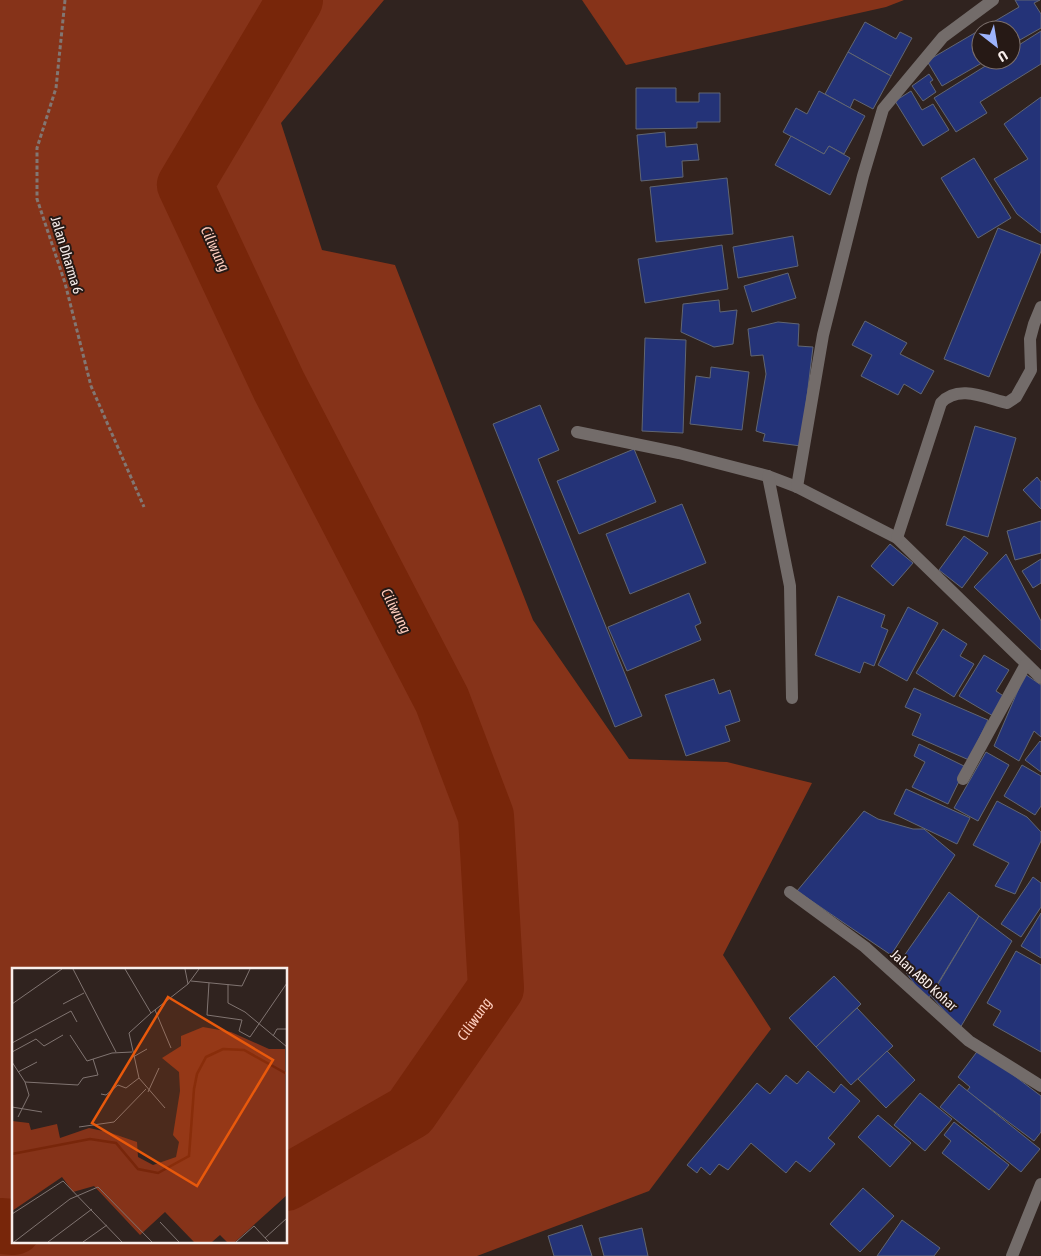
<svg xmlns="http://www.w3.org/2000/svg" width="1041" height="1256" viewBox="0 0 1041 1256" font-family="'Asap Condensed',sans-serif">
	<rect width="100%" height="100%" fill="#30231f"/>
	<g fill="#863319" fill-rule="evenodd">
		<path d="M 0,0 L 384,0 L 281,123 L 322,250 L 395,265 L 533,620 L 629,759 L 727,762 L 812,783 L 723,955 L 771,1029 L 649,1191 L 477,1256 L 0,1256 ZM 14,970 L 286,970 L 286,1242 L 14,1242 Z"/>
		<polygon points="582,0 904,0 886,7 626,65"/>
	</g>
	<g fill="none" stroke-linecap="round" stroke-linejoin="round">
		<g stroke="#78260a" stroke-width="56">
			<path id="s1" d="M 286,1183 L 410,1112 L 496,988 L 486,816 L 442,700 L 279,386 L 185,185 L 295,0"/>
			<polyline points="0,1226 14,1227"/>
		</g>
	</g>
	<g fill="#243378" stroke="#616673">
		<polygon points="1015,0 1040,0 1034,3 1041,14 1041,28 1011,45 1011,30 981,30 981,60 987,60 942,86 927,61 1019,7"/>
		<polygon points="865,22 896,39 900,32 912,38 891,76 848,52"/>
		<polygon points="1041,31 1041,64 980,102 987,113 956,132 934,98 995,60 1011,60 1011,50"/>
		<polygon points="848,52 891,76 873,109 854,99 850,108 825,94"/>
		<polygon points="929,74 933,80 930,82 936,92 923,101 912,86"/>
		<polygon points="636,88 676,88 676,102 699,102 699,93 720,93 720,122 697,122 697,128 636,129"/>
		<polygon points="819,91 865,116 844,154 829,146 824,154 783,132 796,108 807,114"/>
		<polygon points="911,91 922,110 933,104 949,130 923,146 895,101"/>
		<polygon points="1041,97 1041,233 1017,214 994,179 1028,159 1004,124"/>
		<polygon points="665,132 666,147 697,144 699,160 682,161 683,177 641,181 637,135"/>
		<polygon points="791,136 824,154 829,146 850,158 830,195 775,165"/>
		<polygon points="974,158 1011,218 978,238 941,178"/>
		<polygon points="727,178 733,234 656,242 650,187"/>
		<polygon points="998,228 1041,245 1041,251 989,377 944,359"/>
		<polygon points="793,236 798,266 738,278 733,247"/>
		<polygon points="722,245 728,289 645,303 638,259"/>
		<polygon points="788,273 796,298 752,312 744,286"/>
		<polygon points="719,300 720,312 737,310 733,344 714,347 681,332 683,304"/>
		<polygon points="865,321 907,343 900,354 934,371 921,394 904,384 898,395 861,376 872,355 852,345"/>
		<polygon points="778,322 799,324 798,346 813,347 801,446 763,441 765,434 756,431 766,374 763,355 751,356 748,329"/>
		<polygon points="645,338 686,340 683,433 642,431"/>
		<polygon points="711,367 749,372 742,430 690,424 696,376 710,378"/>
		<polygon points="540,405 559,450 538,459 642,716 615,727 493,424"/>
		<polygon points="975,426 1016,438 988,537 946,525"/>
		<polygon points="634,449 656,502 579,534 557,481"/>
		<polygon points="1037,477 1041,482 1041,509 1023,490"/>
		<polygon points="682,504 706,563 630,594 606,534"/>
		<polygon points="1041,521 1041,553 1015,560 1007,531"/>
		<polygon points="964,536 988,553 962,588 939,570"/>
		<polygon points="890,544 913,563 893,586 871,566"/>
		<polygon points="1006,554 1041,621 1041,650 974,587"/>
		<polygon points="1041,559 1041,583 1033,588 1022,571"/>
		<polygon points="689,593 701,623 695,626 701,640 627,671 608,627"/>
		<polygon points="838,596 885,615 881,627 888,630 874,666 864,662 860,673 815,655"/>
		<polygon points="908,607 938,623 907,681 878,665"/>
		<polygon points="943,629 967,644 960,656 974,664 954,697 916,673"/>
		<polygon points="984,655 1009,670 996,691 1005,697 993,716 959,696"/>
		<polygon points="1025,674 1041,685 1041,737 1034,731 1019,761 994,746"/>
		<polygon points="714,679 719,694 730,690 740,721 725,726 730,741 686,756 665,695"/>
		<polygon points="914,688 988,720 969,760 912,735 921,714 905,707"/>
		<polygon points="1040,741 1041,742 1041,772 1025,760"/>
		<polygon points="919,744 966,767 948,804 912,787 925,762 914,756"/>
		<polygon points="986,752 1009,765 978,821 954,808"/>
		<polygon points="1022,765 1041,776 1041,806 1035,815 1004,796"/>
		<polygon points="906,789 970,818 957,844 894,814"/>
		<polygon points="997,801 1027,817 1041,832 1041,841 1015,894 995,886 1009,863 973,845"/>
		<polygon points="864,811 878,819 913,829 924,829 955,855 891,955 797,891"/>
		<polygon points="1033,877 1041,883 1041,907 1021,937 1001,924"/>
		<polygon points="949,892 979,916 927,1001 899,963"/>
		<polygon points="1041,913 1041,958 1021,946"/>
		<polygon points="979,916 1012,941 960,1028 931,996"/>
		<polygon points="1016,951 1041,965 1041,1052 993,1025 1001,1011 987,1003"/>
		<polygon points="834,976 861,1004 816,1047 789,1018"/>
		<polygon points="857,1008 893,1046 851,1085 816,1047"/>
		<polygon points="979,1049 1041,1096 1041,1132 1034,1141 967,1091 970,1087 958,1077"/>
		<polygon points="887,1051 915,1080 886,1108 858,1079"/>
		<polygon points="808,1071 834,1093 841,1084 860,1101 828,1138 835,1144 810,1172 796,1161 786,1173 751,1143 728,1170 719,1164 710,1175 701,1167 697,1173 687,1165 757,1083 770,1094 786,1075 797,1084"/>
		<polygon points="959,1084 1040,1149 1021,1172 940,1107"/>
		<polygon points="920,1093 952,1119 925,1151 894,1125"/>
		<polygon points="878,1115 911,1143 890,1167 858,1137"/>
		<polygon points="954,1122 1009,1165 989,1190 942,1153 951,1141 944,1135"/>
		<polygon points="863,1188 894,1216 860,1252 830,1224"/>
		<polygon points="902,1220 940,1248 934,1256 877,1256"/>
		<polygon points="582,1225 592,1256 554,1256 548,1236"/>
		<polygon points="642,1228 648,1256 604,1256 599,1238"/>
	</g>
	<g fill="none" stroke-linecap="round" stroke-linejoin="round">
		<polyline stroke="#827773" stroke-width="3" stroke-dasharray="4 2.5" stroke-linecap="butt" points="65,0 56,88 37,148 37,199 65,283 91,386 144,507"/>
		<g stroke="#736c6a" stroke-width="12">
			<polyline points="577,432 679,453 768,476 797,487 897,538 1041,678"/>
			<polyline points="768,476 790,586 792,698"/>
			<polyline points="797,487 823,335 863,176 883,109 943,37 993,0"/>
			<path d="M 897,538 L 941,403 C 958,384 986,398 1007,403 L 1016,397 L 1031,370 L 1030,339 L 1034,324 L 1041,307"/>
			<polyline points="963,779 1026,664"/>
			<polyline points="790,892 865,947 969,1041 1041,1086"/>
			<polyline points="1012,1256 1041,1184"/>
		</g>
	</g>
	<g text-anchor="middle" stroke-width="4" stroke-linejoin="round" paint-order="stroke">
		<g font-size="14" fill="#f8eeeb" stroke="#261915">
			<text transform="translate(67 255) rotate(73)" y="5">Jalan Dharma 6</text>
			<text transform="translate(924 980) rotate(42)" y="5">Jalan ABD Kohar</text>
		</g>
		<g font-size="15" font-style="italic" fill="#fecdbe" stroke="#261915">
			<text transform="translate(215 249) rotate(65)" y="5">Ciliwung</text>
			<text transform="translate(396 611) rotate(63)" y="5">Ciliwung</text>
			<text dy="5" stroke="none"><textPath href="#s1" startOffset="256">Ciliwung</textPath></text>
		</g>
	</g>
	<g transform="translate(12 968)">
		<rect width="275" height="275" fill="#30231f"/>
		<path d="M 191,59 L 219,64 L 257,81 L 273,81 L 275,227 L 223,274 L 215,274 L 208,267 L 200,274 L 182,274 L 153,244 L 128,267 L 82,218 L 61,224 L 50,209 L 0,243 L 0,153 L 17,155 L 19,162 L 45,156 L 48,170 L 77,160 L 96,164 L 125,174 L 126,189 L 141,197 L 164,189 L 167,174 L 161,167 L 168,123 L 167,104 L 150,90 L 169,78 L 169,68 Z" fill="#863319"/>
		<path fill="none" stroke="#78260a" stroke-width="2.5" d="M 0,186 L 78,171 L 104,175 L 126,201 L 146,205 L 177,188 L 182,121 L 185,106 L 194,89 L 211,81 L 232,82 L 275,106"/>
		<path fill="none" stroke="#807471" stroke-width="1" d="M 61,1 L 104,84M 113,1 L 139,45 L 176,16 L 187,1M 173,1 L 176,16M 179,13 L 230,18 L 238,1M 197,15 L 195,47 L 230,52 L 227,63 L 238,69 L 275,15M 216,16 L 216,35 L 233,44 L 275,79M 0,36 L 50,1M 51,36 L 72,25M 143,42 L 159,80M 139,45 L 117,65 L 127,110 L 153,140M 58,67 L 75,93 L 100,85 L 120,84M 261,68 L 265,61 L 275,61M 0,75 L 59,43 L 65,54M 0,84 L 24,71 L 32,78 L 51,67M 121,89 L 135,81M 0,94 L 13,114 L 17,127 L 6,149M 6,104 L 25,94M 13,114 L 66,117 L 71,110 L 86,107 L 81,91M 136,124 L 147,100M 89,126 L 94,127 L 106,117 L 114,120 L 127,110M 0,139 L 30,144M 67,159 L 102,154 L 134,121M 0,246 L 51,213 L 110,274M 148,254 L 167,274M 253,270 L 275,250M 2,274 L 58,231 L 86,219 L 140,274M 36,274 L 80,241M 71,274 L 95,257M 224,274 L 242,258 L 257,274"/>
		<path fill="#e8590c" fill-opacity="0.15" stroke="#e8590c" stroke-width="2.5" d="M 156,29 L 261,92 L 185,218 L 80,155 Z"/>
		<rect width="275" height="275" fill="none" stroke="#f8eeeb" stroke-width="2.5"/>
	</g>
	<g transform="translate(996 45) rotate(149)"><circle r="24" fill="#261915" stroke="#7a6e6b"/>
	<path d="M0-4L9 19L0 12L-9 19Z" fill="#9db4fd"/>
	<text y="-8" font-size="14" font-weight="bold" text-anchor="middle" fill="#f8eeeb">U</text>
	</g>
</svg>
